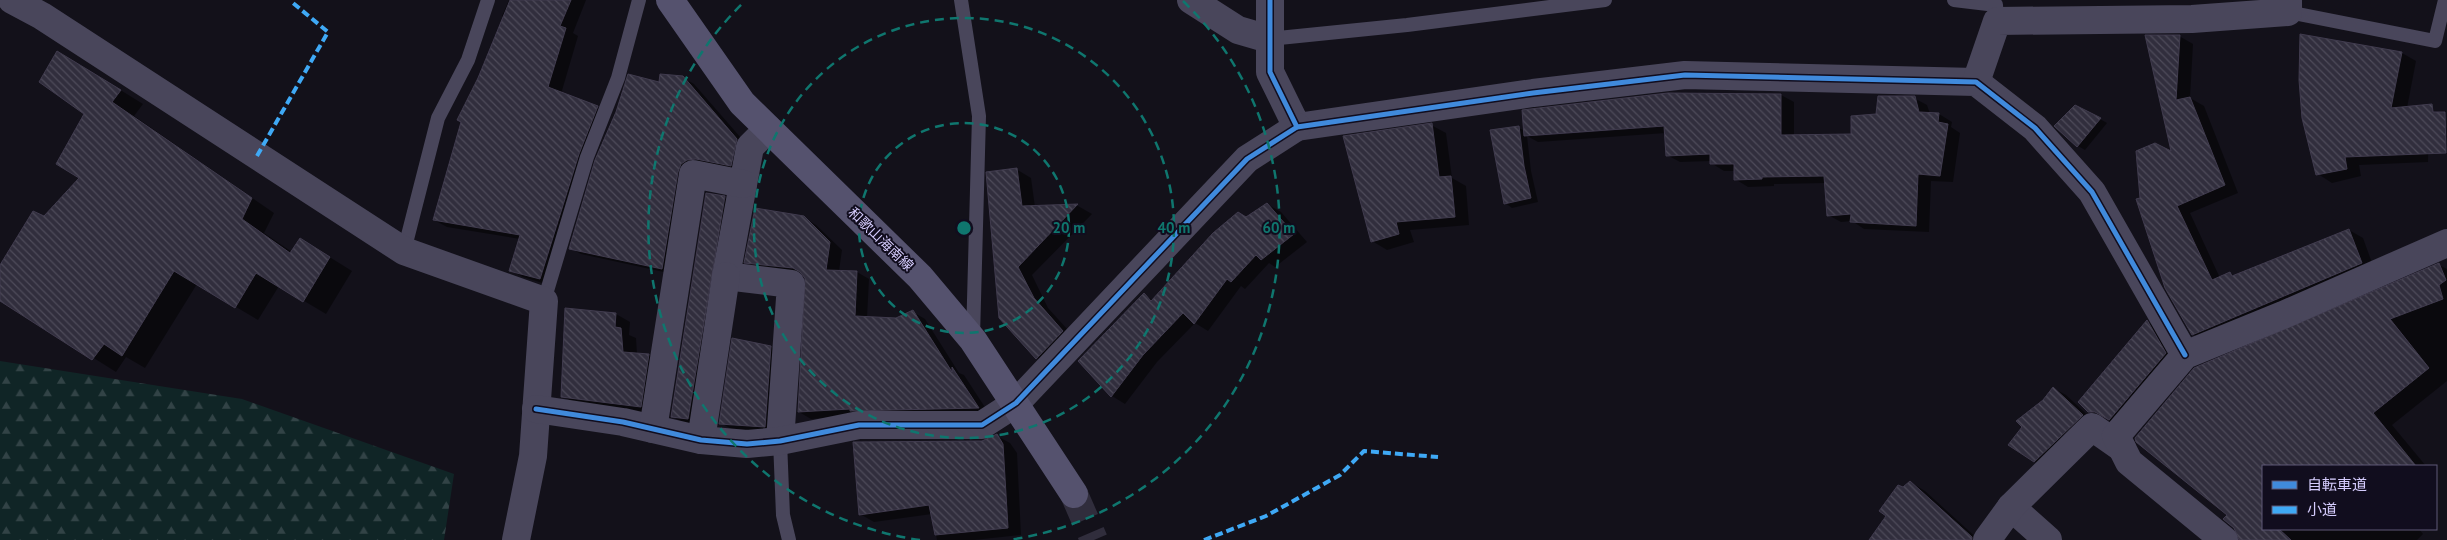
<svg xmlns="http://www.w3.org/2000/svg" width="2447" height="540" viewBox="0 0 2447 540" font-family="'PT Sans','Noto Sans JP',sans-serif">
	<defs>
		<pattern id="forest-firs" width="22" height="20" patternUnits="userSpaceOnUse" patternTransform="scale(1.25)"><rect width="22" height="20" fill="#102526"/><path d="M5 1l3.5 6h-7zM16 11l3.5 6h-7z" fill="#324346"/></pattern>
		<pattern id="building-back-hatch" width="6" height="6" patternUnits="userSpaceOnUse" patternTransform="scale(1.25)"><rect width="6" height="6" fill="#312e3d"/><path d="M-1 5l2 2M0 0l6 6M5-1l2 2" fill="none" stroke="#4e4b5a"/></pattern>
	</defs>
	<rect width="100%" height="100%" fill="#13111a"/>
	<polygon fill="url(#forest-firs)" points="0,361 242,399 454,474 444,540 0,540"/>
	<g fill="#0007" fill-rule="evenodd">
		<polygon points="509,0 586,0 573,33 578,36 561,94 597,107 610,114 591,162 552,286 523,277 510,270 520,239 447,227 434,220 479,78 504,18 502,16"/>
		<polygon points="2301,35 2402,53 2416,61 2407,108 2429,115 2428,162 2359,165 2361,176 2332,183 2318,174"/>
		<polygon points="2179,36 2193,44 2190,98 2204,106 2238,193 2190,213 2220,278 2230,273 2234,276 2349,230 2363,238 2375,271 2206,342 2193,334 2142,199 2173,154"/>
		<polygon points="80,65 143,104 134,116 274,213 264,233 292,252 323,253 352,271 326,314 279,286 258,320 197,284 145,368 126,357 116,372 0,299 0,268 80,178 85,114"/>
		<polygon points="682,77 694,84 748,146 741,171 707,164 673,274 581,254 570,248"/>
		<path d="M 1668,94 L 1781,95 L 1794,102 L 1794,136 L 1852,135 L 1877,115 L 1914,98 L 1927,105 L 1930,114 L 1939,114 L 1952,122 L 1951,127 L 1960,133 L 1953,182 L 1931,181 L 1929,232 L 1864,229 L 1852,221 L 1841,222 L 1828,215 L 1826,183 L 1774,184 L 1774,186 L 1748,187 L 1735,179 L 1735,171 L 1724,171 L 1711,163 L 1711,161 L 1680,162 L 1667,155 L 1666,133 L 1538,142 L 1527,136 L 1531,171 L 1538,202 L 1512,208 L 1505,203 L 1519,128 L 1525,131 ZM 1670,124 L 1671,126 L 1536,136 L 1536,134 Z"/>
		<polygon points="2100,119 2107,123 2085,150 2078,146"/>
		<polygon points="1431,125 1446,133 1452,178 1466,186 1469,225 1410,230 1414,242 1387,250 1372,241"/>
		<polygon points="1016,169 1031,178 1035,207 1078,206 1092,214 1032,275 1048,308 1077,340 1052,366 1037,358 988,173"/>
		<polygon points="724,198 739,206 703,427 687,425 672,416"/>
		<polygon points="1267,204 1281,212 1307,242 1275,267 1269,263 1245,289 1241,286 1208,331 1195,323 1157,362 1125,404 1112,396 1144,295 1153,300 1247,218"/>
		<polygon points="803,217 816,225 842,250 839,271 857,272 869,279 867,318 897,319 913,312 925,319 959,373 964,375 990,415 861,415 811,419 799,412 807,277 804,275 758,269 746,262"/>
		<polygon points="2439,265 2447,269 2447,381 2392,425 2426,466 2263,466 2263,529 2419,529 2423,534 2417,540 2240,540 2229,515 2136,438"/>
		<polygon points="616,314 630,322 629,335 636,338 637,354 649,355 663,364 655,415 577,404 562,396"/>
		<polygon points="2147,322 2162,330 2180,362 2125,427 2089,411"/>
		<polygon points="771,347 785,356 780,434 735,431 721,423"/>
		<polygon points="2053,388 2066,395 2095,422 2047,469 2034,461 2044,401"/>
		<polygon points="997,436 1010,443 1017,453 1021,535 974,540 937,540 932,514 874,522 860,514"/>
		<polygon points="1910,482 1925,491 1979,540 1883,540 1904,489"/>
	</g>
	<g fill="url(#building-back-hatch)" stroke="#403b4e">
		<polygon points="510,0 571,0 560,26 566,28 548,87 598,106 579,154 540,279 509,271 520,235 433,220 461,122 457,120 478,78"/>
		<polygon points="2300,34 2402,52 2391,108 2432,104 2433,112 2445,112 2446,153 2345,157 2347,169 2316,175 2302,118 2299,80"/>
		<polygon points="2145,35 2180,35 2176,100 2190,97 2225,185 2177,206 2212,280 2230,272 2232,276 2349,229 2362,263 2192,335 2165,288 2136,199 2140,198 2136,151 2155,143 2171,151"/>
		<polygon points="57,51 121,90 112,102 252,198 242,219 290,253 300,238 330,257 303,302 256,273 235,308 174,271 122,356 104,344 92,360 0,301 0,265 33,211 44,216 79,178 56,164 84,114 39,82"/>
		<polygon points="628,74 659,82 660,74 683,76 737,139 731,166 696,159 687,160 681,164 678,172 662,269 569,249 595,160 616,112"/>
		<polygon points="1668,93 1781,94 1781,135 1851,134 1851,116 1876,114 1878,96 1915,96 1919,112 1939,113 1938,122 1948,124 1940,176 1918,174 1916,226 1850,222 1851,214 1827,216 1824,176 1762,177 1762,179 1734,180 1734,164 1710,164 1710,154 1666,156 1664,126 1524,136 1522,110"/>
		<polygon points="2075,105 2101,118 2077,147 2054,126"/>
		<polygon points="1432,123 1439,177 1451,176 1455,217 1396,222 1399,234 1371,242 1343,136"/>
		<polygon points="1519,126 1524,166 1531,198 1504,204 1490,130"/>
		<polygon points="1017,168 1022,206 1078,204 1018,267 1034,298 1063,331 1036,359 999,318 986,172"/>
		<polygon points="706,193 725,196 688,419 671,417"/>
		<polygon points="1267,203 1294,234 1261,260 1256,255 1231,282 1227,279 1194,324 1183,313 1143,355 1111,397 1078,361 1144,293 1151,301 1213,233 1238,212 1246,217"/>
		<polygon points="755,208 804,216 830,242 826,270 857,271 855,316 896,318 913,310 952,372 952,367 979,408 850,411 850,409 798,412 805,278 800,272 793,268 744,263"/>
		<polygon points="2439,263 2446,280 2439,285 2443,299 2390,319 2429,368 2373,413 2416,466 2263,466 2263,529 2279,529 2291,540 2239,540 2234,528 2223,519 2227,515 2136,442 2135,438 2194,368"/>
		<polygon points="565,308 616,313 615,327 621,328 623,352 649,354 641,407 561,397"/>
		<polygon points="2147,320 2166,353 2109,420 2095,412 2088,412 2078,402"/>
		<polygon points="732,338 771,346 765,427 719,424"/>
		<polygon points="2053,387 2083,415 2034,462 2008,445 2022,427 2016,421 2043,400"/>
		<polygon points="997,434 1003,444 1008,528 935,535 929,505 859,515 853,442 982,441"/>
		<polygon points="1910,481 1972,537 1972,540 1869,540 1886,516 1879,511 1898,485 1903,487"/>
	</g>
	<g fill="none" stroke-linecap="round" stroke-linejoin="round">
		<polyline stroke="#302d3c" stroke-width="28" stroke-dasharray="28 14" stroke-linecap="butt" points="1074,494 1094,540"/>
		<g stroke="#49465b" stroke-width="14">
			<polyline points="961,0 979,116 973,337"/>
			<polyline points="1954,0 1996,5 1997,21"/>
			<polyline points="2288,12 2435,41 2445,0"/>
			<polyline points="1269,39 1407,25 1605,0"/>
			<polyline points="404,251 438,118 468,60 488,0"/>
			<polyline points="544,301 587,157 618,78 639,0"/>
			<polyline points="780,441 783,515 789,540"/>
		</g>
		<g stroke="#49465b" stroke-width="28">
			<polyline points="12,0 42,16 404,251 544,301 533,456 516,540"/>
			<polyline points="1191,0 1238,30 1269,39"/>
			<polyline points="1270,0 1270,72 1297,127 1533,93 1685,75 1976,82 2035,128 2092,192 2185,355"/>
			<polyline points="1976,82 1997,21 2192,19 2288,12 2288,0"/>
			<polyline points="768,129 750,147 726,276 791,284 780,441"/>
			<polyline points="536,409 623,422 701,440 747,444 780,441 859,425 982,425 1016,403 1247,159 1297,127"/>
			<polyline points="653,429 693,174 743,184"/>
			<polyline points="701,440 726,276"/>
			<polyline points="2011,507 2048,540"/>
			<polyline points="1987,540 2011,507 2092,427 2122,448"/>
			<polyline points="2224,540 2129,462 2116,436 2185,355 2283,315 2447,243"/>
		</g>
		<polyline stroke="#55526e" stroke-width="28" points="670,0 742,103 920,277 973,340 1074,494"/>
		<g stroke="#3fa9f5" stroke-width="4" stroke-dasharray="8 4" stroke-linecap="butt">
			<polyline points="257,156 328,32 293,3 295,0"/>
			<polyline points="1204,540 1266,516 1340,475 1364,451 1438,457"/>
		</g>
		<g stroke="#110d1e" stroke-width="8">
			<g id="cycleway">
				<polyline points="1270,0 1270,72 1297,127 1533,93 1685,75 1976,82 2035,128 2092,192 2185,355"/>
				<polyline points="536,409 623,422 701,440 747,444 780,441 859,425 982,425 1016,403 1247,159 1297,127"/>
			</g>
		</g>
		<use href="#cycleway" stroke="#408adc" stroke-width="5"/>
	</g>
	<g fill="none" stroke="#0f766e" stroke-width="2.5" stroke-dasharray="9 6">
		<circle cx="964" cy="228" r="105"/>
		<circle cx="964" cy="228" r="210"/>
		<path d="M920 540A315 315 0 0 1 745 1M1183 1A315 315 0 0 1 1008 540"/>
	</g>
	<g text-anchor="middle" stroke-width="4" stroke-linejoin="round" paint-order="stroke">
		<g font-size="14" fill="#d5ccfd" stroke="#110d1e">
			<text transform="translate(881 239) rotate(44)" y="5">和歌山海南線</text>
		</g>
	</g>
	<circle cx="964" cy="228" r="8" fill="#0f766e" stroke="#110d1e" stroke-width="2.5"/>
	<g font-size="15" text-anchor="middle" font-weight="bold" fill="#0f766e" stroke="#110d1e" stroke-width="4" stroke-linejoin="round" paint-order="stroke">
		<text x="1069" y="233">20 m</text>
		<text x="1174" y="233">40 m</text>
		<text x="1279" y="233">60 m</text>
	</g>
	<rect x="2262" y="465" width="175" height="65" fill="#110d1e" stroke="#5f5977"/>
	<rect x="2272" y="481" width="25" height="8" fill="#408adc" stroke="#5f5977"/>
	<text x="2307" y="490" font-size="15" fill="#d5ccfd">自転車道</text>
	<rect x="2272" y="506" width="25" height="8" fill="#3fa9f5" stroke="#5f5977"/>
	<text x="2307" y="515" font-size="15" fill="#d5ccfd">小道</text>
</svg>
